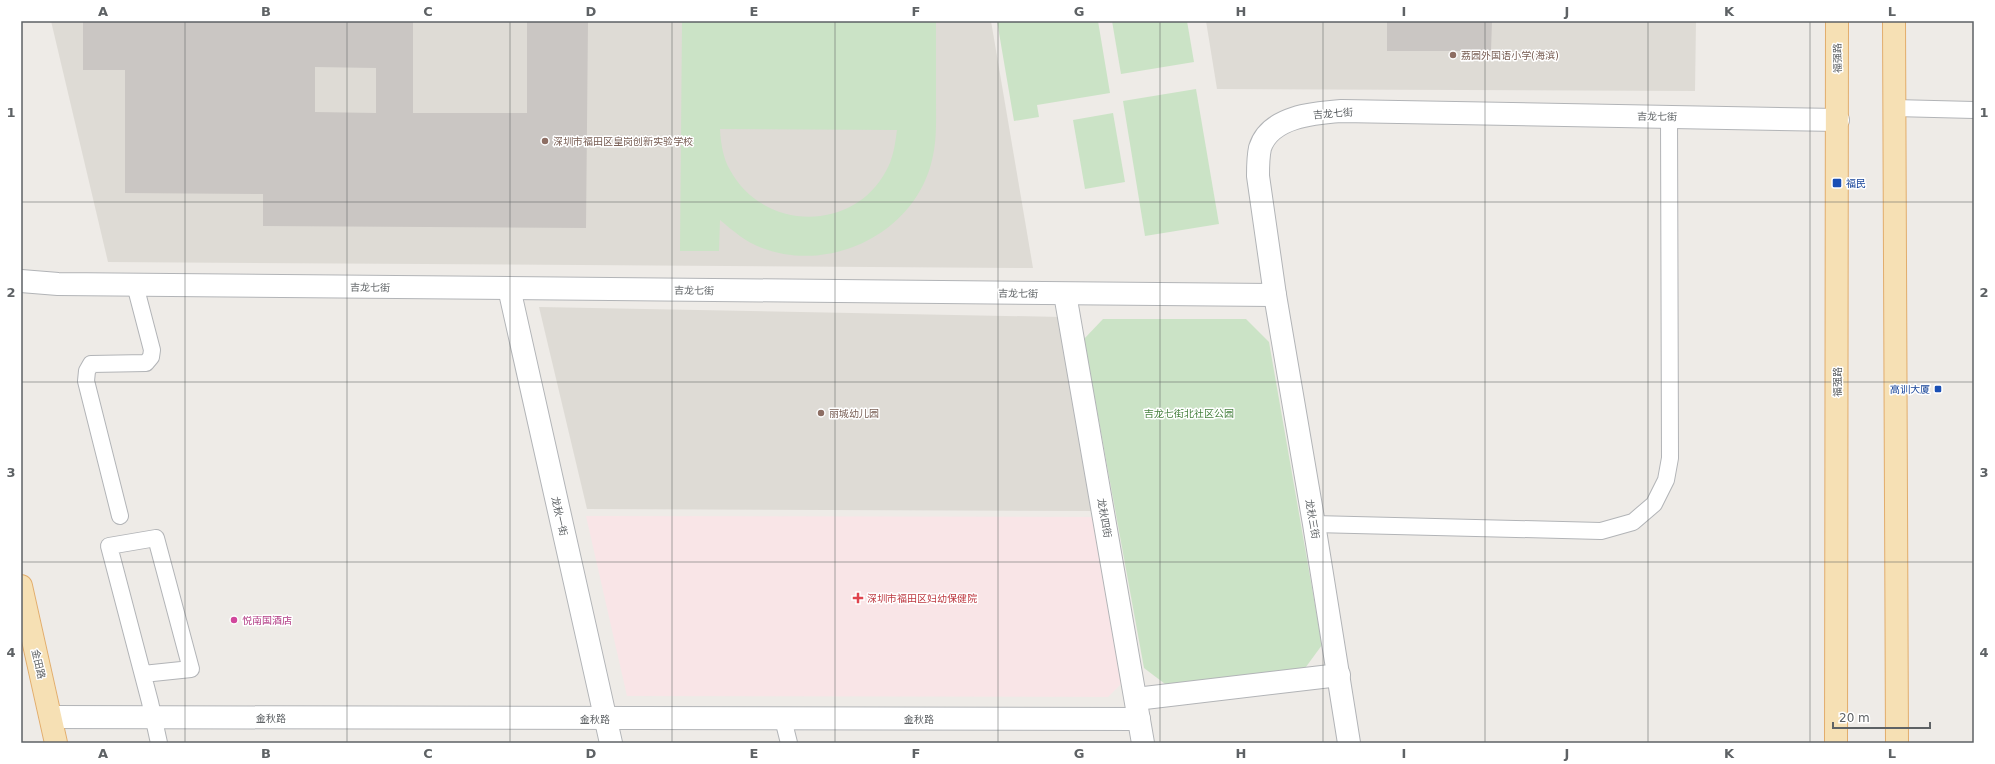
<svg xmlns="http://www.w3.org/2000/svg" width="1995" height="764" font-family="'DejaVu Sans','Noto Sans SC',sans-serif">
<rect width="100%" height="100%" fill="#eeebe7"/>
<g fill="#dedbd5">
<polygon points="51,21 991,21 1033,268 108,262"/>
<polygon points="1206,21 1696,21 1695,91 1217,89"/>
<polygon points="539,307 1062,317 1096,511 587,509"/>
</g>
<polygon fill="#f9e5e7" points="586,516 1099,517 1126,679 1108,697 627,696"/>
<g fill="#cbe3c6" fill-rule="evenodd">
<path d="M 682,21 L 936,21 C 936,47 936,74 936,100 C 936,120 937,141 932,160 C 915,233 831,274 762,248 C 746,242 733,231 720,220 L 719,251 L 680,251 ZM 720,130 L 720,129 L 897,130 C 895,145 893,159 886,171 C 853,233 763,231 730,170 C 723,158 721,144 720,130 Z"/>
<polygon points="997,21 1098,21 1110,93 1037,105 1039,117 1014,121"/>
<polygon points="1112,21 1187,21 1194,62 1121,74"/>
<polygon points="1196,89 1219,224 1145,236 1123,101"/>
<polygon points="1113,113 1125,182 1085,189 1073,120"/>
<polygon points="1103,319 1246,319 1269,342 1322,645 1303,671 1169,687 1144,668 1084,339"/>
</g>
<g fill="#cac6c3" fill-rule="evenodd">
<path d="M 83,21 L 413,21 L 413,113 L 527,113 L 527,21 L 588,21 L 586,228 L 263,226 L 263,194 L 125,193 L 125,70 L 83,70 ZM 315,67 L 376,68 L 376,113 L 315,112 Z"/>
<polygon points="1387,21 1492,21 1491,51 1387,51"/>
</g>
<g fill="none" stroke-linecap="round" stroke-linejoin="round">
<defs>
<g id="lane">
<polyline points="1894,108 1974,110"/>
<polyline points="120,516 86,381 87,371 91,364 146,363 151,357 152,350 135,285"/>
<polyline points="1314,524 1601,531 1633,522 1654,504 1666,480 1670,458 1669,116"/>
<polyline points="143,674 191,669 156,538 109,546 150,702 159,743"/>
<polyline points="783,719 789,743"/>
</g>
<g id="street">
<path d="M 21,281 L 58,284 L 1275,295 L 1258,176 C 1258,166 1258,157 1260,148 C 1270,116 1315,113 1342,111 L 1838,120"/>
<polyline points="509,288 611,743"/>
<polyline points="1065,294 1143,743"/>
<polyline points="1275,295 1314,524 1349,743"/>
<polyline points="1136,699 1339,675"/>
<polyline points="51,717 1139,719"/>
</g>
<g id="primary">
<polyline points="1894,21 1897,743"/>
<polyline points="21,586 56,743"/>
<polyline points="1836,743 1837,21"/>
</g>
</defs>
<use href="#lane" stroke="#b2b4b7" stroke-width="18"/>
<use href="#street" stroke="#b2b4b7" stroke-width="24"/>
<use href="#primary" stroke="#e2ad6c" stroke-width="24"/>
<use href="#lane" stroke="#fff" stroke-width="16"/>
<use href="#street" stroke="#fff" stroke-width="22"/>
<use href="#primary" stroke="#f6e0b4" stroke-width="22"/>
</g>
<path fill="none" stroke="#5e6265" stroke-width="1" stroke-opacity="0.55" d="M 185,21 L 185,743M 347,21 L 347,743M 510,21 L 510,743M 672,21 L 672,743M 835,21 L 835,743M 998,21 L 998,743M 1160,21 L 1160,743M 1323,21 L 1323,743M 1485,21 L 1485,743M 1648,21 L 1648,743M 1810,21 L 1810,743M 21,202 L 1974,202M 21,382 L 1974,382M 21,562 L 1974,562"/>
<g fill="#8d6e63" stroke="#fff" stroke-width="1.5">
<circle cx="1453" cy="55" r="4"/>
<circle cx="545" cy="141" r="4"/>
<circle cx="821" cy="413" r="4"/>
</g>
<g fill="#1a4fb4" stroke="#fff" stroke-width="1.5">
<rect x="1832" y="178" width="10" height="10" rx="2"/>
<rect x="1934" y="385" width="8" height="8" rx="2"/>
</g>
<path fill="#e0444e" stroke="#fff" stroke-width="1.5" d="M856 592h4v4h4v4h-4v4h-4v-4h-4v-4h4z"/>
<circle fill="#d1479c" stroke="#fff" stroke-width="1.5" cx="234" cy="620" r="4"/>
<g text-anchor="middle" stroke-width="3" stroke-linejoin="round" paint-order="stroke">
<g font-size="10" fill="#785e54" stroke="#fff" text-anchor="start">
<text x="1461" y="59">荔园外国语小学(海滨)</text>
<text x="553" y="145">深圳市福田区皇岗创新实验学校</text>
<text x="829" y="417">丽城幼儿园</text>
</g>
<g font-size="10" fill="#5e6265" stroke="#fff">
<text transform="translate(1837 58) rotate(-91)" y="4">福强路</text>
<text transform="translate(1333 113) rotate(-4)" y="4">吉龙七街</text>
<text transform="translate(1657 116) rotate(1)" y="4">吉龙七街</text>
<text transform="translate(370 287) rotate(1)" y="4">吉龙七街</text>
<text transform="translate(694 290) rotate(1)" y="4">吉龙七街</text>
<text transform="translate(1018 293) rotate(1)" y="4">吉龙七街</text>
<text transform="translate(1837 382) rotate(-90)" y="4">福强路</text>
<text transform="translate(560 516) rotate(77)" y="4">龙秋一街</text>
<text transform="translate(1105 518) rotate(80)" y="4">龙秋四街</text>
<text transform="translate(1313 519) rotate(80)" y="4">龙秋三街</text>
<text transform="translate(39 664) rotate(77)" y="4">金田路</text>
<text x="271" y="722">金秋路</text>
<text x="595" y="723">金秋路</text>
<text x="919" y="723">金秋路</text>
</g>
<g font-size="10" fill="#164399" stroke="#fff" text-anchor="start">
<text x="1846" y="187">福民</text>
<text x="1930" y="393" text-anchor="end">高训大厦</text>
</g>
<g font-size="10" fill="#488240" stroke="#fff">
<text x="1189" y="417">吉龙七街北社区公园</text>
</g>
<g font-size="10" fill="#be3a42" stroke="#fff" text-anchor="start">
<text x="867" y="602">深圳市福田区妇幼保健院</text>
</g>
<g font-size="10" fill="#b23c85" stroke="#fff" text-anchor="start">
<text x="242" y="624">悦南国酒店</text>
</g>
</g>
<rect width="1995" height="764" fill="none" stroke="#ffffff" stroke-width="44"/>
<path d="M1833 722v6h97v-6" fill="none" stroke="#5e6265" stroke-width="2"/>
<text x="1839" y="722" font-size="12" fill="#5e6265" stroke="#ffffff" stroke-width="3" paint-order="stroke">20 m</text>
<rect x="22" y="22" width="1951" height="720" fill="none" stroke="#5e6265" stroke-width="1.5"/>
<g font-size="13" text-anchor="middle" font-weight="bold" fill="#5e6265">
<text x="103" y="16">A</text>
<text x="266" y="16">B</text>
<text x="428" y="16">C</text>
<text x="591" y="16">D</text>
<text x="754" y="16">E</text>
<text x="916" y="16">F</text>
<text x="1079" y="16">G</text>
<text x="1241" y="16">H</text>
<text x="1404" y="16">I</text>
<text x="1567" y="16">J</text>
<text x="1729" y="16">K</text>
<text x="1892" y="16">L</text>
<text x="11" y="117">1</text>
<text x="1984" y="117">1</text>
<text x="11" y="297">2</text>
<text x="1984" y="297">2</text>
<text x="11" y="477">3</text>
<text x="1984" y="477">3</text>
<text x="11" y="657">4</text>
<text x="1984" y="657">4</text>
<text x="103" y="758">A</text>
<text x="266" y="758">B</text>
<text x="428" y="758">C</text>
<text x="591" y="758">D</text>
<text x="754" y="758">E</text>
<text x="916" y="758">F</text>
<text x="1079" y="758">G</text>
<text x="1241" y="758">H</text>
<text x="1404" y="758">I</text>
<text x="1567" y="758">J</text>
<text x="1729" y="758">K</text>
<text x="1892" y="758">L</text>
</g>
</svg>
